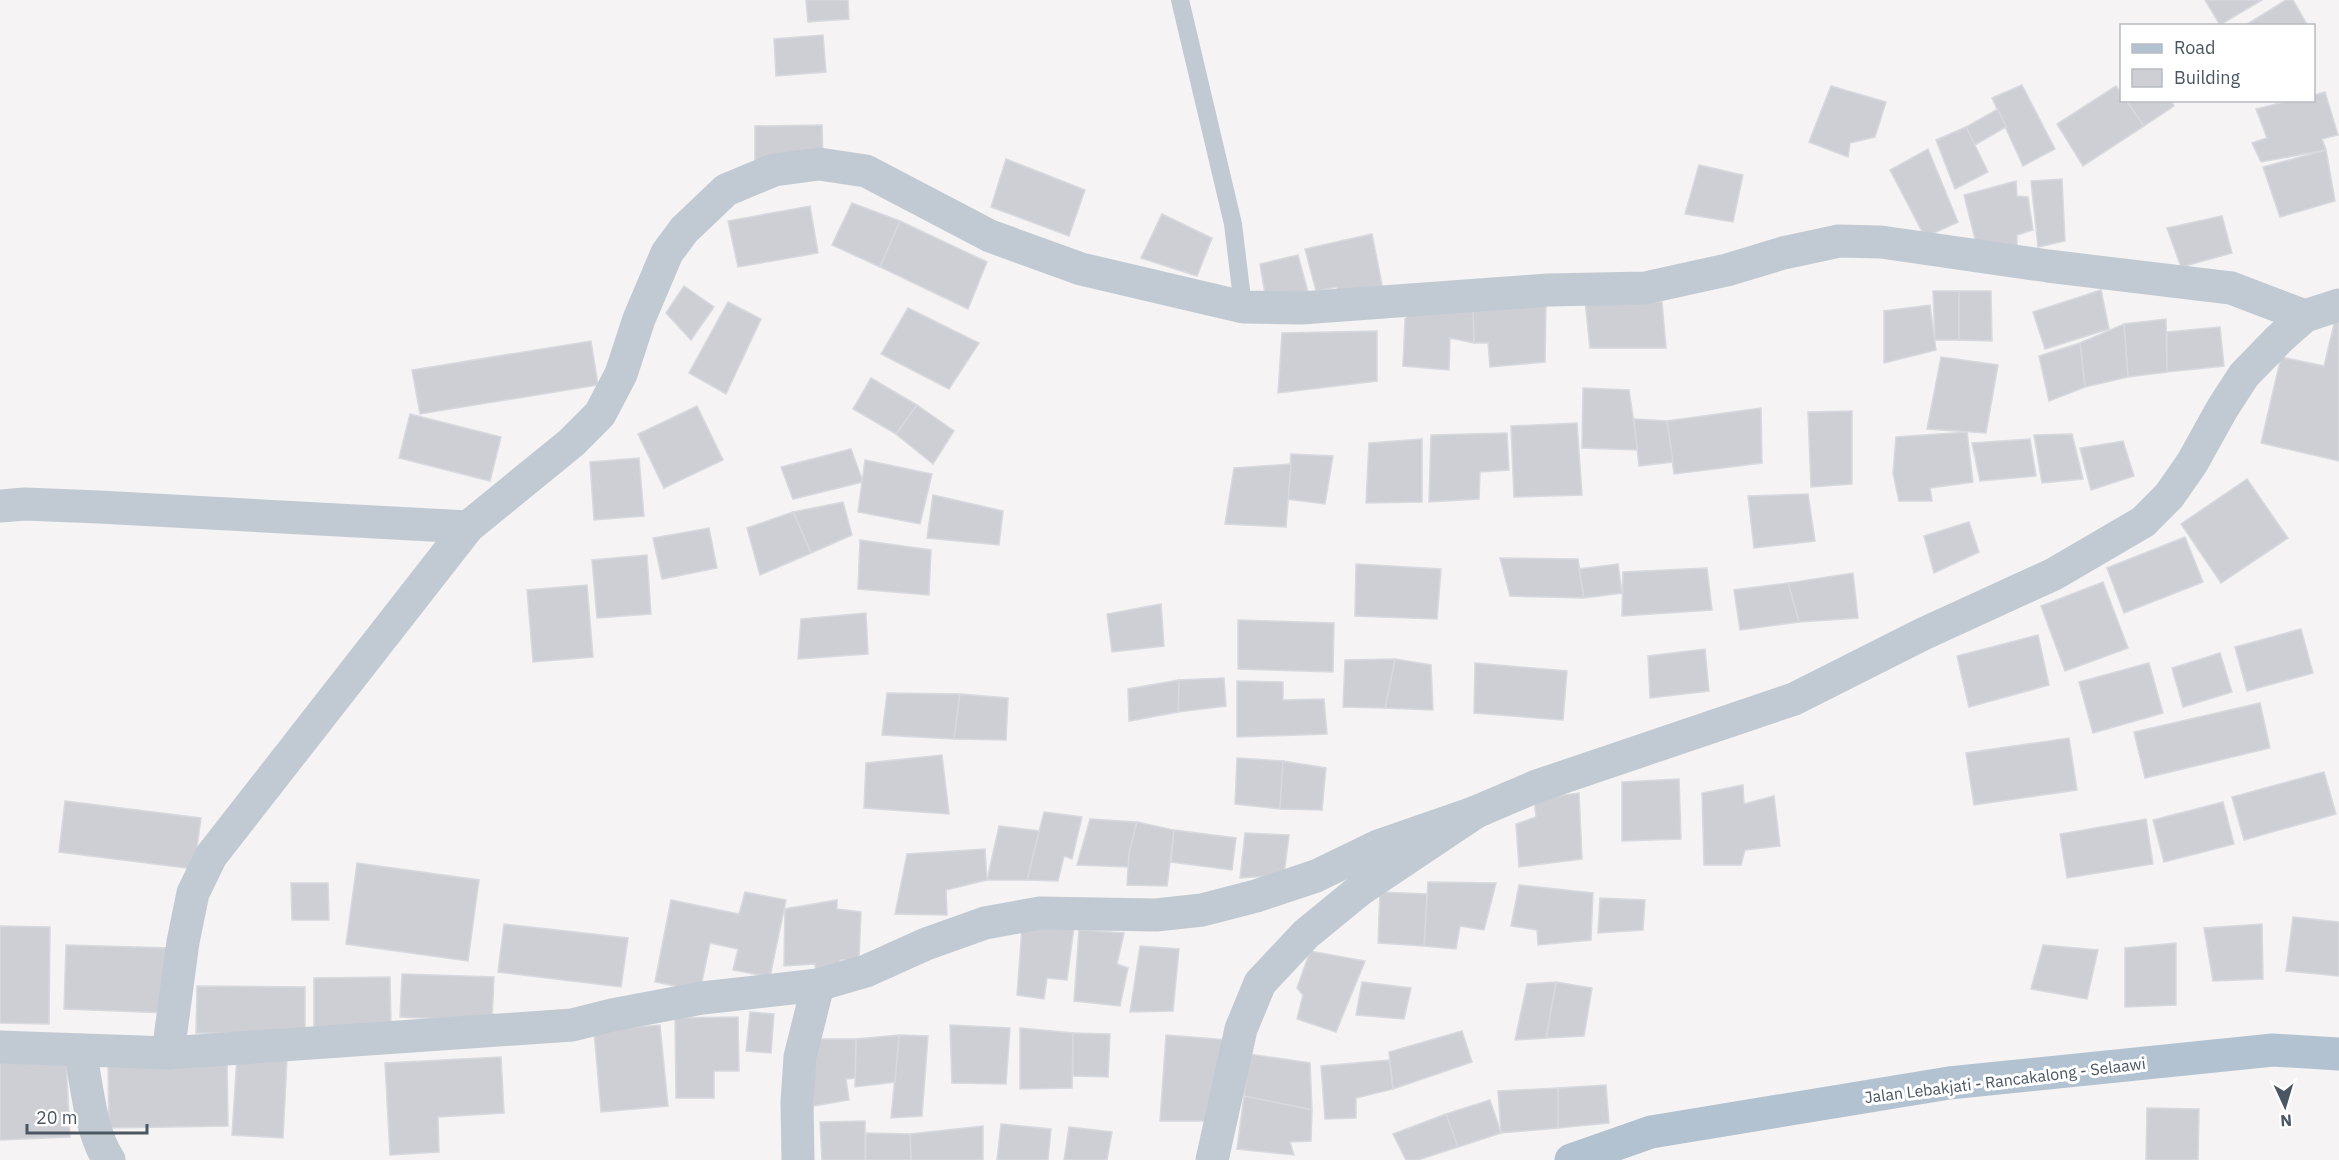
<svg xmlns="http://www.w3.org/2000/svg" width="2339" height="1160" font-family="'IBM Plex Sans',sans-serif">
<rect width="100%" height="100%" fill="#f5f3f3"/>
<g fill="#cdcfd5" stroke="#d7d9de" stroke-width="1.5">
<polygon points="806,0 848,0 849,19 808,22"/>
<polygon points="2205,0 2262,0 2220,25"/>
<polygon points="2286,0 2293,0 2308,26 2244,26"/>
<polygon points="823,35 826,72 776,76 774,39"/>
<polygon points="2022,85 2055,149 2023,166 1992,98"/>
<polygon points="1831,86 1886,102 1875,137 1850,143 1848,157 1809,142"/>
<polygon points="2116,86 2122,94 2122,100 2126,100 2144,126 2083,166 2057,124"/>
<polygon points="2325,92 2338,135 2322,139 2326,150 2261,162 2252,143 2267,138 2256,109 2292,100 2314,100 2314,95"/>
<polygon points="2126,100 2171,100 2174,106 2144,126"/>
<polygon points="1998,109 2006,127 1975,145 1966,127"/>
<polygon points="822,125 823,159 755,160 755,126"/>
<polygon points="1966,127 1988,172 1955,189 1936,140"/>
<polygon points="1928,149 1958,222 1925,237 1890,170"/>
<polygon points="2326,150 2335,201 2280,217 2263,167"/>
<polygon points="1006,159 1085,190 1069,236 991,207"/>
<polygon points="1699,165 1743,175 1733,222 1685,214"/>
<polygon points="2062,179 2065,241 2038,247 2031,181"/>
<polygon points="2016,181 2017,196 2028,197 2033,230 2017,235 2017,248 1978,251 1964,195"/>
<polygon points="852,203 900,221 880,267 832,245"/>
<polygon points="810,206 818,253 738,267 728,221"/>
<polygon points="1162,214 1212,238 1197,276 1141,258"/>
<polygon points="2222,216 2232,253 2181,267 2167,228"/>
<polygon points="900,221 987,262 968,309 880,267"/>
<polygon points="1372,234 1383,290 1338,298 1337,287 1316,291 1305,249"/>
<polygon points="1298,255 1308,292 1266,300 1260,264"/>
<polygon points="684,286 714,307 691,340 666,313"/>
<polygon points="2101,290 2109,329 2045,349 2033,312"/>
<polygon points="1933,291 1959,291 1959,340 1935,340"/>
<polygon points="1959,291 1991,291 1992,341 1959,340"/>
<polygon points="1546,300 1545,362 1490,367 1488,343 1474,343 1473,307"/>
<polygon points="1585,301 1662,302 1666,348 1590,348"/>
<polygon points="728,302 761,319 726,394 689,373"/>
<polygon points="1930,305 1936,350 1884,363 1884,311"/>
<polygon points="1473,307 1474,343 1450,338 1449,370 1403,366 1405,319 1414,311"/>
<polygon points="908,308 979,343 949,389 881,354"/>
<polygon points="2166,319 2167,372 2128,377 2124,324"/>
<polygon points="2335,320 2339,321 2339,461 2261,443 2281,357 2324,366"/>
<polygon points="2124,324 2128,377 2085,387 2080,343"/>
<polygon points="2220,327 2224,366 2167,372 2167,332"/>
<polygon points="1377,331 1377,381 1278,393 1282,333"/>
<polygon points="591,341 598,385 420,414 412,370"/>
<polygon points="2080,343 2085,387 2049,401 2039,356"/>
<polygon points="1941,357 1998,365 1986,433 1927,429"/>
<polygon points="871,378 917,405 896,434 853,409"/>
<polygon points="1583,388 1629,390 1638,450 1582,448"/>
<polygon points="917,405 954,431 933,464 896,434"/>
<polygon points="697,406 723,460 664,488 638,434"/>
<polygon points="1761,408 1762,463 1674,474 1667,421"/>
<polygon points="1852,411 1852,484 1811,487 1808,412"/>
<polygon points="410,414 501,437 490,481 399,458"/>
<polygon points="1634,419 1667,421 1673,462 1639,466"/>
<polygon points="1577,423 1582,495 1514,497 1511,426"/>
<polygon points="1967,432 1973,482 1930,488 1932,501 1899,501 1893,473 1896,437"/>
<polygon points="1507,433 1509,470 1480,472 1479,499 1429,502 1431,435"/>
<polygon points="2072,434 2083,479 2042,483 2034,435"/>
<polygon points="1422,439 1422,502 1366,503 1369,443"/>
<polygon points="2030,439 2036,476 1980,481 1972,443"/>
<polygon points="2123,441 2134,476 2091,490 2080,448"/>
<polygon points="851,449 863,482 793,499 781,467"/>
<polygon points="1291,454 1333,456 1325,504 1287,499"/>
<polygon points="639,458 644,516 594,520 590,462"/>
<polygon points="865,460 932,474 920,524 858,512"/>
<polygon points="1291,464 1286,527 1225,524 1234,468"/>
<polygon points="2247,479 2288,538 2221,583 2181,524"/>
<polygon points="1808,494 1815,541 1754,548 1748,496"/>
<polygon points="933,495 1003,511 999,545 927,538"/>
<polygon points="843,502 852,535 811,553 793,512"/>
<polygon points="793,512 811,553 760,575 747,528"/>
<polygon points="1969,522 1979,552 1934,573 1924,536"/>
<polygon points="709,528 717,568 662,579 653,538"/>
<polygon points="2185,537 2203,582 2124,613 2107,568"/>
<polygon points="860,540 931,550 929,595 858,589"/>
<polygon points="647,555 651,614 597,618 592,560"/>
<polygon points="1500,558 1578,559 1584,598 1510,596"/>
<polygon points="1356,564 1441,569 1437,619 1355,616"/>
<polygon points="1618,564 1622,593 1584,598 1579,569"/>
<polygon points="1707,568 1712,610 1622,616 1623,572"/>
<polygon points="1853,573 1858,618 1799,622 1788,583"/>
<polygon points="2103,582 2128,648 2065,671 2041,606"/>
<polygon points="1788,583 1799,622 1740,630 1734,590"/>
<polygon points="587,585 593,657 533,662 527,590"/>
<polygon points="1161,604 1164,646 1112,652 1107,614"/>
<polygon points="866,613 868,654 798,659 801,619"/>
<polygon points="1238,620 1334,623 1333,672 1238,669"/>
<polygon points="2301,629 2313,673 2247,691 2235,647"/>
<polygon points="2038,635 2049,685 1969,707 1957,656"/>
<polygon points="1705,649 1709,691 1650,698 1648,656"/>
<polygon points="2220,653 2232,692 2183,707 2172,668"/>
<polygon points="1395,659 1431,665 1433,710 1385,708"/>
<polygon points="1395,659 1385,708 1343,707 1345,660"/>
<polygon points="1475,663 1567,671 1563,720 1474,713"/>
<polygon points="2149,663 2163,713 2093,733 2079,682"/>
<polygon points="1224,678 1226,706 1178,712 1179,680"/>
<polygon points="1179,680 1178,712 1129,721 1128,689"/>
<polygon points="1237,681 1283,682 1283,700 1324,699 1327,734 1237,737"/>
<polygon points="887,693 960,694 954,739 882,735"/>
<polygon points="960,694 1008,698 1006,740 954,739"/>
<polygon points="2260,703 2270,748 2145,778 2134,732"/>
<polygon points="2069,738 2077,790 1974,805 1966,753"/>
<polygon points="942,755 949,814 864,808 866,763"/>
<polygon points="1237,758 1283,761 1280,809 1235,804"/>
<polygon points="1283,761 1326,768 1322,810 1280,809"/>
<polygon points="2324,772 2336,814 2244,840 2232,797"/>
<polygon points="1679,779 1681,839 1622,841 1622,782"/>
<polygon points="1743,785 1744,804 1774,796 1780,846 1745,850 1741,865 1704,865 1702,793"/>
<polygon points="1579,793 1582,859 1519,867 1516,824 1536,817 1534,799"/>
<polygon points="65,801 201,818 194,869 59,852"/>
<polygon points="2223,802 2234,844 2164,862 2153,820"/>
<polygon points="1044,812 1082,817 1072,859 1064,856 1058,881 1027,880"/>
<polygon points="1090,819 1137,822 1129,853 1129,867 1077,865"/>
<polygon points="2146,819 2153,864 2067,878 2060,834"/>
<polygon points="1137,822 1174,830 1167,886 1127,885 1129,853"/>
<polygon points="999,826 1039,831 1027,880 987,880"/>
<polygon points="1174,830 1236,838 1232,870 1171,862"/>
<polygon points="1245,833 1289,835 1284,875 1240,878"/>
<polygon points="985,849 987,880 946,890 947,915 895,914 907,854"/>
<polygon points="357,863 479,880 468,961 346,944"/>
<polygon points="1428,882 1496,883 1484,930 1460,926 1456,949 1424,946"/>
<polygon points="291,883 328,883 329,920 292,920"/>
<polygon points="1519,885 1593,893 1591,940 1538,945 1537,930 1511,926"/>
<polygon points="745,892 786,900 770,977 733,970 738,949 710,943 700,991 655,982 671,900 739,914"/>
<polygon points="1380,892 1427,894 1424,946 1378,943"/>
<polygon points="1600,898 1645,900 1643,930 1598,933"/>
<polygon points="837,900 837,909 861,912 859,959 840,960 837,969 816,974 815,964 784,966 785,909"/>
<polygon points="2293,917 2339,922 2339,976 2286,971"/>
<polygon points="504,924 628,938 621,987 498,972"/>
<polygon points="2262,924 2263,979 2213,981 2204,928"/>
<polygon points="0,926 50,927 49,1024 0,1023"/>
<polygon points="1074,927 1067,980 1047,978 1044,999 1017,995 1022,928"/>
<polygon points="1079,930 1124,933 1117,964 1128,968 1120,1006 1074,1001"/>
<polygon points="2176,943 2176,1005 2125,1007 2125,948"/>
<polygon points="66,945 171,948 169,1013 64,1009"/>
<polygon points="2043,945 2098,950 2087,999 2031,989"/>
<polygon points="1140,946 1179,949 1173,1011 1130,1012"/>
<polygon points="1310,951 1365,961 1336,1032 1297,1019 1303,995 1297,988"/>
<polygon points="402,974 494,977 492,1021 400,1017"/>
<polygon points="390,977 391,1026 314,1028 314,978"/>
<polygon points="1362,982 1411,988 1404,1019 1356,1015"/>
<polygon points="1556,982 1592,988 1584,1036 1546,1038"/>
<polygon points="1556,982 1546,1038 1515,1040 1527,984"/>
<polygon points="197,986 305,987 305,1034 196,1033"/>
<polygon points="750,1012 774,1014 771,1053 746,1051"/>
<polygon points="738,1017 739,1071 714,1071 714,1098 676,1098 675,1018"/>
<polygon points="660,1025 668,1106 601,1112 594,1031"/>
<polygon points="950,1025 1010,1028 1006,1084 952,1083"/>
<polygon points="1020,1028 1073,1033 1072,1088 1020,1089"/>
<polygon points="1462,1031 1472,1062 1393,1089 1389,1052"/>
<polygon points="1073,1033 1110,1034 1108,1077 1073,1076"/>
<polygon points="899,1035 928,1036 922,1116 891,1118"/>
<polygon points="899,1035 895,1082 855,1087 856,1039"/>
<polygon points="1166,1035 1228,1040 1220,1121 1160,1121"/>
<polygon points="814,1039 856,1039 855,1078 846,1079 849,1100 813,1106"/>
<polygon points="1249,1054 1310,1063 1312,1110 1244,1096"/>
<polygon points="237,1055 287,1058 283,1138 232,1135"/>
<polygon points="501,1057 504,1113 438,1117 439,1152 390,1155 385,1063"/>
<polygon points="227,1058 228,1126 109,1128 108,1060"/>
<polygon points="66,1059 70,1137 0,1140 0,1062"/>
<polygon points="1389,1060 1393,1089 1356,1098 1356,1118 1325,1119 1321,1066"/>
<polygon points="1606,1085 1609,1123 1558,1128 1558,1088"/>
<polygon points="1558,1088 1558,1128 1501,1133 1498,1091"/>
<polygon points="1244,1096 1312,1110 1311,1141 1290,1142 1294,1155 1237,1149"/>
<polygon points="1490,1100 1501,1133 1458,1147 1446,1114"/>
<polygon points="2147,1108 2199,1109 2198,1160 2146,1160"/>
<polygon points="1446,1114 1458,1147 1418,1160 1406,1160 1393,1134"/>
<polygon points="865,1121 865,1160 822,1160 820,1122"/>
<polygon points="1001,1124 1051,1129 1048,1160 997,1160"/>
<polygon points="983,1126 983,1160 911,1160 910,1134"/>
<polygon points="1069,1127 1112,1132 1107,1160 1064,1160"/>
<polygon points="866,1133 910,1134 911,1160 866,1160"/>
</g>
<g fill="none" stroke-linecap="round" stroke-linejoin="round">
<polyline stroke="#c1cad2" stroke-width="18" points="1180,0 1233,224 1243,307"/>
<g stroke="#c1cad2" stroke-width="33">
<polyline points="0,506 25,504 99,507 468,527"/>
<polyline points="0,1047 168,1053 572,1025 612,1015 702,998 818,985 866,971 926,944 985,923 1040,913 1156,915 1202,910 1256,896 1316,876 1378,846 1476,812"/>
<path d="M 80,1051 C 87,1084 90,1132 109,1160"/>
<polyline points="168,1053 183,942 193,893 211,856 468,527 571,443 600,414 621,374 639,319 667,253 684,230 726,190 774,170 819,164 866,171 990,236 1081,269 1243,307 1301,308 1548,290 1645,288 1727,270 1783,253 1839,241 1881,242 2048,266 2231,288 2305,316"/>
<polyline points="798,1160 797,1102 800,1057 818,985"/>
<polyline points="1212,1160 1241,1029 1260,983 1306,934 1361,889 1476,812 1537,786 1794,699 1923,634 2054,574 2143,522 2169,496 2192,463 2222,409 2244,375 2279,339 2305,316 2339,305"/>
</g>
<polyline stroke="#b3c2d1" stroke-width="33" points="1571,1160 1651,1132 1949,1083 2273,1050 2339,1054"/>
</g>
<g text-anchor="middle" stroke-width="6" stroke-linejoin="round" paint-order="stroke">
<g font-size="16" fill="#4a5661" stroke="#fff">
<text transform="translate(2005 1080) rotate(-7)" y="6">Jalan Lebakjati - Rancakalong - Selaawi</text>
</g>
</g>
<rect x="2120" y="24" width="195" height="78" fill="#ffffff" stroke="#b7bbc0" stroke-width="1.5"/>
<rect x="2132" y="44" width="30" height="9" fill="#b3c2d1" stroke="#b7bbc0" stroke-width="1.5"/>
<text x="2174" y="54" font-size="18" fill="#4a5661">Road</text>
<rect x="2132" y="69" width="30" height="18" fill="#cdcfd5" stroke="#b7bbc0" stroke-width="1.5"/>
<text x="2174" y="84" font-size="18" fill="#4a5661">Building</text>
<g transform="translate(2285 1106) rotate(176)" stroke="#ffffff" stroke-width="4.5" paint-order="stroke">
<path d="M0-4.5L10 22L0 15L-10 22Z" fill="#4a5661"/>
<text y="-9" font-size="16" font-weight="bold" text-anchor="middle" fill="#4a5661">N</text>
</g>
<path d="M27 1124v9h120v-9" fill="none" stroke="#4a5661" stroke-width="3"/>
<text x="36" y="1124" font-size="18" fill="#4a5661" stroke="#ffffff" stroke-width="4.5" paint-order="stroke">20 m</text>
</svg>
